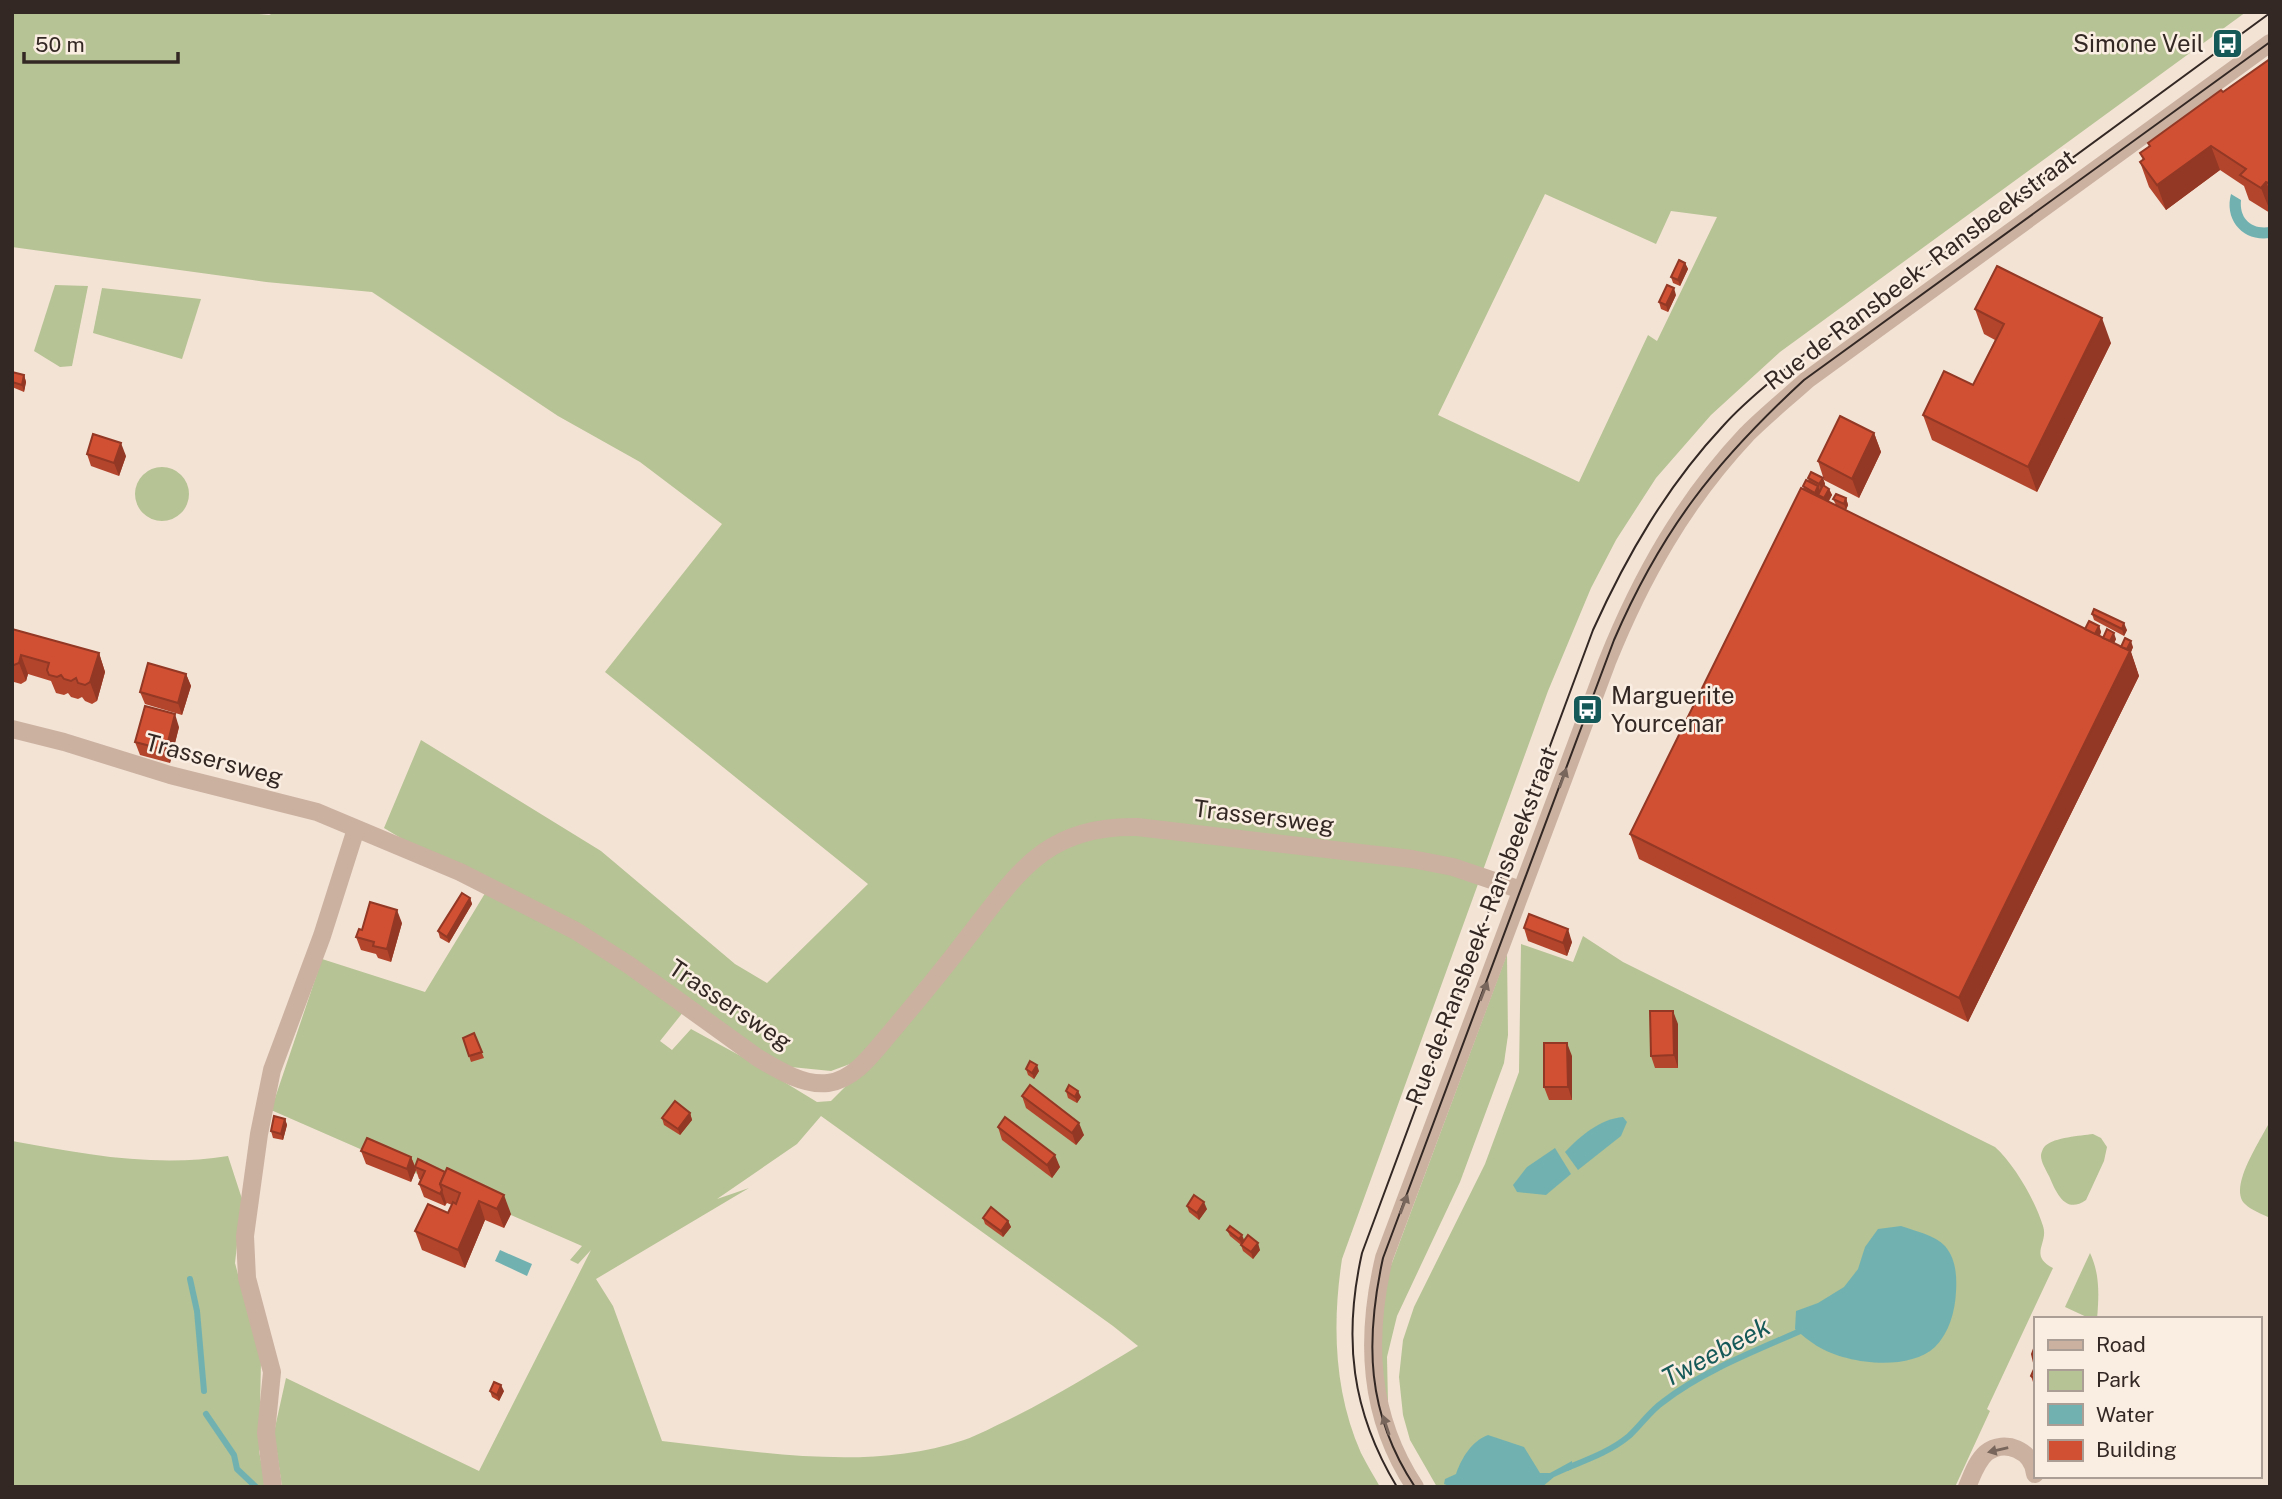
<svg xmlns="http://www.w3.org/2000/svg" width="2282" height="1499" font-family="'Public Sans',sans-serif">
<rect width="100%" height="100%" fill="#f3e3d5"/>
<g fill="#b6c394" fill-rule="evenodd">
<path d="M 12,12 L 237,12 L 269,15 L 276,12 L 2246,12 L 1780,352 L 1711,415 L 1656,478 L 1616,540 L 1591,588 L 1548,691 L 1342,1259 C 1332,1324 1334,1392 1361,1453 C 1367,1465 1374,1476 1380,1487 L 282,1487 L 274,1432 L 286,1378 L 479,1471 L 591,1250 L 578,1264 L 570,1260 L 582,1246 L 271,1110 L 322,959 L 425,992 L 487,890 L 384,828 L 421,740 L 601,851 L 735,964 L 767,983 L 868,884 L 605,672 L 722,524 L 640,462 L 558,416 L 372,292 L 266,282 L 12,247 ZM 1545,194 L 1656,244 L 1671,211 L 1717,217 L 1657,341 L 1648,335 L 1579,482 L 1438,415 ZM 684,1011 L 791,1067 L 831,1071 L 850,1064 L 852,1080 L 831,1101 L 817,1102 L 748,1060 L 691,1029 L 672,1050 L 660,1041 ZM 821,1116 L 1113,1326 L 1138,1346 C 1095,1372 1053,1398 1008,1420 C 994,1426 979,1435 964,1440 C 867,1472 762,1452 662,1441 L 613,1306 L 596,1279 L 749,1188 L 717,1199 L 797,1144 Z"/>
<polygon points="55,285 88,286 72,366 60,367 34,351"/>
<polygon points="102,288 201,299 182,359 93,333"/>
<circle cx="162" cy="494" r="27"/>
<path d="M 1583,936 L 1623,962 L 1995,1147 C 2014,1164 2035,1200 2043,1226 C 2049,1243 2028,1255 2053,1268 L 1987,1409 L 1990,1411 L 1955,1487 L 1437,1487 L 1410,1440 L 1403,1415 L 1399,1377 L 1403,1340 L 1414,1307 L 1485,1164 L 1519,1072 L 1521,944 L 1573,962 Z"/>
<polygon points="1507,954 1508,1035 1504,1063 1460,1182 1397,1316 1387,1357 1388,1403 1380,1380 1383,1287"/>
<path d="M 2270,1121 L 2270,1218 C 2262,1214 2251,1210 2245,1204 C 2228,1187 2261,1140 2270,1121 Z"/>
<path d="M 2093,1134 L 2101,1138 L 2107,1147 L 2104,1161 L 2086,1200 C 2065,1215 2056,1192 2049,1176 C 2046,1170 2041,1162 2041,1156 C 2041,1153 2043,1148 2045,1146 C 2055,1137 2080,1136 2093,1134 Z"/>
<path d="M 12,1141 C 83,1154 156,1168 228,1156 L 242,1199 L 235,1263 L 261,1362 L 259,1451 L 266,1487 L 12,1487 Z"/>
<path d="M 2090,1253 C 2100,1274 2099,1296 2097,1319 L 2091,1319 L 2065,1307 Z"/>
</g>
<g fill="#71b2b1">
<path d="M 2231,194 L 2241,200 C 2239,219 2252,230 2270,227 L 2270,238 C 2243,242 2224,220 2231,194 Z"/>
<path d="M 1623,1117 L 1627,1122 L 1621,1136 L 1578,1170 L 1565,1152 C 1580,1136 1600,1119 1623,1117 Z"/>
<polygon points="1555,1148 1571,1174 1546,1195 1517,1192 1513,1185 1527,1167"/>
<path d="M 1901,1226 C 1915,1231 1935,1235 1945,1246 C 1956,1259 1957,1276 1956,1292 C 1955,1312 1949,1333 1935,1347 C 1908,1372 1846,1364 1817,1346 C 1809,1341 1802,1335 1795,1329 L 1796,1311 L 1818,1303 L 1844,1287 L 1858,1269 L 1865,1247 L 1878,1229 Z"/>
<polygon points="500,1250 532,1264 527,1276 495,1261"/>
<path d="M 1488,1435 L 1524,1447 L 1540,1473 L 1550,1473 L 1572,1461 L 1572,1469 L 1554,1477 L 1542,1487 L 1452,1487 L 1444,1484 L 1445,1479 L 1456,1474 C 1462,1457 1472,1441 1488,1435 Z"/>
</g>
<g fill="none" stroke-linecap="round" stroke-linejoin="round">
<g stroke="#71b2b1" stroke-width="6">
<polyline points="190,1279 197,1311 204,1391"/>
<polyline points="206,1414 234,1455 237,1469 256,1487"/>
<path d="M 1567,1468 C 1589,1459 1611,1451 1629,1436 C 1641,1425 1650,1411 1663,1402 C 1706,1369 1758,1350 1807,1328"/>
</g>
<g stroke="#cbb1a0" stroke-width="18">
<path d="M 12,729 L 64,742 L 170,775 L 317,812 L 460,872 L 576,931 L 629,965 L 758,1058 C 778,1070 804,1086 828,1083 C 853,1080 871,1056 886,1038 C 913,1006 939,975 964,942 C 1016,876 1043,825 1137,827 L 1412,859 L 1453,867 L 1521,890"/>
<polyline points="273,1487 266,1433 272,1372 247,1278 245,1236 259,1134 272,1070 322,936 356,829"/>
<path d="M 1415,1487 C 1368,1416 1365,1339 1384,1258 L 1607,662 C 1641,577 1684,501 1747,434 C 1766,415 1787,398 1807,380 L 2270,43"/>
<path d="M 1967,1487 C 1972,1476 1976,1462 1986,1453 C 2005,1438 2033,1451 2035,1474"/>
</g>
<g stroke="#342824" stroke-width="2">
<path d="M 1397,1487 C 1351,1411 1343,1338 1362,1253 L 1593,630 C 1627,555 1667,486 1723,426 C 1743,403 1768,384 1791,364 L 2270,13"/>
<path d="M 1415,1487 C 1366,1413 1365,1341 1383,1258 L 1614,640 C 1662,529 1716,461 1804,380 L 2270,42"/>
</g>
</g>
<g fill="#b4452d">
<polygon points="2270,59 2270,213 2249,200 2244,186 2220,170 2166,210 2149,187 2140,162 2143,160 2140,153 2149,146 2148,143 2223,92"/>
<polygon points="1685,263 1688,269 1680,286 1673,283 1671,277"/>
<polygon points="1676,295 1668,312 1661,309 1659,302"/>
<polygon points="1975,309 2111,343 2037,492 1932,440 1923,415 1973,385 1995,340 1984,334"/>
<polygon points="12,372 24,375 26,382 24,392 12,387"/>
<polygon points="1874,433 1881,452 1859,498 1824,480 1818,461"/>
<polygon points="87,454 126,456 119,476 91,466"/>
<polygon points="1808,478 1823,478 1825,484 1824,486 1829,489 1832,495 1828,501 2085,629 2099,626 2101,632 2100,636 2103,638 2116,639 2114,643 2121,647 2133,647 2131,652 2139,676 1968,1022 1639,859 1630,834 1804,489 1803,486 1809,482"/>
<polygon points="1846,498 1848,505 1846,510 1836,505 1833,499"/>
<polygon points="2092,614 2127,630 2124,636 2094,620"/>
<polygon points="12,629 99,653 105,672 97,701 92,704 85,701 82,697 78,699 71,697 68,693 64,695 56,693 51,681 28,674 26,681 21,684 14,682 12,679"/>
<polygon points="186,674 191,686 182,715 145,704 140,692"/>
<polygon points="179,727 170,763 140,755 135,742"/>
<polygon points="470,898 472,904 449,943 440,938 438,931"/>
<polygon points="402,923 391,962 378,958 376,954 361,950 356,937 362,930"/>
<polygon points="1524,928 1572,942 1567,956 1528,941"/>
<polygon points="1678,1024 1678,1068 1655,1068 1651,1056"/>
<polygon points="474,1033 484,1058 471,1062 463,1038"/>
<polygon points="1572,1056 1572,1100 1549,1100 1544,1087"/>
<polygon points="1026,1069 1039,1071 1034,1079 1028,1075"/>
<polygon points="1066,1091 1081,1097 1077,1103 1068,1098"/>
<polygon points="1022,1096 1084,1135 1076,1145 1026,1108"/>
<polygon points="690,1113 692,1120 680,1135 664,1125 662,1118"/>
<polygon points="285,1119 287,1125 283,1140 273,1138 271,1131"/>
<polygon points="998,1127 1060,1167 1052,1178 1002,1140"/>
<polygon points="361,1151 411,1157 415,1166 511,1214 504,1228 485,1220 465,1268 422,1250 415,1231 448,1213 452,1205 447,1203 445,1206 424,1197 419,1184 421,1180 419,1179 416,1170 411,1182 366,1164"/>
<polygon points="1187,1206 1207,1209 1199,1220 1189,1212"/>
<polygon points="983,1218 1008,1221 1011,1227 1003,1237 985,1224"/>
<polygon points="1227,1230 1260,1250 1253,1259 1243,1251 1241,1245 1230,1236"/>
<polygon points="2035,1346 2035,1388 2031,1376 2035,1367"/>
<polygon points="490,1391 504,1391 499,1401 492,1397"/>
</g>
<g fill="#923824">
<polygon points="2211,146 2220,170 2166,210 2157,185"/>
<polygon points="2266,182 2270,191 2270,211 2261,188"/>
<polygon points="1685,263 1688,269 1680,286 1678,280"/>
<polygon points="1674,288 1676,295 1668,312 1666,305"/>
<polygon points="2102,318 2111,343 2037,492 2028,467"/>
<polygon points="24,375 26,382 24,392 22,385"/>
<polygon points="1874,433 1881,452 1859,498 1852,479"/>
<polygon points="121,443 126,456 119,476 114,463"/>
<polygon points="1823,478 1825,484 1822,490 1819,484"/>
<polygon points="1818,486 1821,493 1817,499 1815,493"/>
<polygon points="1829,489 1832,495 1827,505 1824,498"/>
<polygon points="1846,498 1848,505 1846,510 1844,504"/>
<polygon points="2124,623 2127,630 2124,636 2122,629"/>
<polygon points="2099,626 2101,632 2095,644 2093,638"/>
<polygon points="2114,633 2116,639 2110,652 2108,646"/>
<polygon points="2131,641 2133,647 2131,652 2139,676 1968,1022 1959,998"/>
<polygon points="99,653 105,672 97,701 90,682"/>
<polygon points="21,655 28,674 26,681 19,663"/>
<polygon points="186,674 191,686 182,715 178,703"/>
<polygon points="175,714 179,727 170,763 166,750"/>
<polygon points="470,898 472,904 449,943 447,937"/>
<polygon points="397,910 402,923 391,962 387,949"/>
<polygon points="1568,929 1572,942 1567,956 1563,943"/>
<polygon points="1673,1011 1678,1024 1678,1068 1674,1055"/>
<polygon points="1567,1043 1572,1056 1572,1100 1568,1087"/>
<polygon points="1037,1065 1039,1071 1034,1079 1032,1073"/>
<polygon points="1078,1091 1081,1097 1077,1103 1075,1097"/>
<polygon points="690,1113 692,1120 680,1135 678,1129"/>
<polygon points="285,1119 287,1125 283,1140 281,1134"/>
<polygon points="1079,1123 1084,1135 1076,1145 1072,1133"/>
<polygon points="1055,1155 1060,1167 1052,1178 1047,1165"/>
<polygon points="411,1157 416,1170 411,1182 407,1169"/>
<polygon points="442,1190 446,1202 445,1206 440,1194"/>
<polygon points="504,1195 511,1214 504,1228 497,1209"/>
<polygon points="479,1201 485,1220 465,1268 458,1250"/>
<polygon points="1204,1202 1207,1209 1199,1220 1197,1213"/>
<polygon points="1008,1221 1011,1227 1003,1237 1001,1231"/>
<polygon points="1242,1235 1245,1242 1242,1245 1239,1239"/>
<polygon points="1258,1243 1260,1250 1253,1259 1251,1252"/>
<polygon points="501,1385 504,1391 499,1401 497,1395"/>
</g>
<g fill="#d15034" stroke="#923824" stroke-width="2">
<polygon points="2270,59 2270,184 2266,182 2261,188 2240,175 2246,169 2211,146 2157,185 2140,162 2144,159 2140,153 2150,146 2148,143 2221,90 2223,92"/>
<polygon points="1679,260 1685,263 1678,280 1671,277"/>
<polygon points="1997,266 2102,318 2028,467 1923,415 1944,371 1973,385 2004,324 1975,309"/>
<polygon points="1667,285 1674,288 1666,305 1659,302"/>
<polygon points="12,372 24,375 22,385 12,382"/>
<polygon points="1840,416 1874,433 1852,479 1818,461"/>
<polygon points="93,434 121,443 114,463 87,454"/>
<polygon points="1811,472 1823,478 1819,484 1808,478"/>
<polygon points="1806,480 1818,486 1815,493 1803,486"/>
<polygon points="1823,485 1829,489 1824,498 1818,495"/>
<polygon points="1801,488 2130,651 1959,998 1630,834"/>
<polygon points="1836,494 1846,498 1844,504 1833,499"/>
<polygon points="2094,609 2124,623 2122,629 2092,614"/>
<polygon points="2089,621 2099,626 2095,634 2085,629"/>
<polygon points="12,629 99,653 90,682 85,685 78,683 76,678 71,681 64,679 61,675 57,677 49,675 47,670 49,663 21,655 19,663 14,665 12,665"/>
<polygon points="2107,629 2114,633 2110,641 2103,638"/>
<polygon points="2125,638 2131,641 2127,649 2121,647"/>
<polygon points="148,663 186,674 178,703 140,692"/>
<polygon points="145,706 175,714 166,750 135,742"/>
<polygon points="462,893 470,898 447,937 438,931"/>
<polygon points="370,902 397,910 387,949 373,946 374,942 356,937 359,929 362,930"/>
<polygon points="1529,914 1568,929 1563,943 1524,928"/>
<polygon points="1650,1011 1673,1011 1674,1055 1651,1056"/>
<polygon points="474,1033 482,1052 469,1056 463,1038"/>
<polygon points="1544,1043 1567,1043 1568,1087 1544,1087"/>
<polygon points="1030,1061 1037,1065 1032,1073 1026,1069"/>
<polygon points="1030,1085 1079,1123 1072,1133 1022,1096"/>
<polygon points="1069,1085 1078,1091 1075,1097 1066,1091"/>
<polygon points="675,1101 690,1113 678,1129 662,1118"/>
<polygon points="274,1116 285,1119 281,1134 271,1131"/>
<polygon points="1005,1117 1055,1155 1047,1165 998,1127"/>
<polygon points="367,1138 411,1157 407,1169 361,1151"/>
<polygon points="418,1159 445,1172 440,1184 442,1190 440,1194 419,1184 425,1171 415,1167"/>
<polygon points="447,1168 504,1195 497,1209 479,1201 458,1250 415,1231 428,1204 448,1213 453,1202 456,1204 460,1193 440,1184"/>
<polygon points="1194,1195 1204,1202 1197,1213 1187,1206"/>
<polygon points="991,1207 1008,1221 1001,1231 983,1218"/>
<polygon points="1230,1226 1242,1235 1239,1239 1227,1230"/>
<polygon points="1248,1235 1258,1243 1251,1252 1241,1245"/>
<polygon points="2035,1346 2035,1379 2031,1376 2035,1367 2032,1354"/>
<polygon points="494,1382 501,1385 497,1395 490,1391"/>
</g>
<defs><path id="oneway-solid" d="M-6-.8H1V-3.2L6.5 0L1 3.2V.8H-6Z" transform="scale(1.75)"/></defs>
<g fill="#78665c">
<use href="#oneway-solid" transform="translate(1563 778) rotate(-70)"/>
<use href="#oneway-solid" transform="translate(1484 991) rotate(-69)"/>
<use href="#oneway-solid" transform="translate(1404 1204) rotate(-69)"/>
<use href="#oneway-solid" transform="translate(1386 1425) rotate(-108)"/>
<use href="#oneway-solid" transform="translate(1998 1450) rotate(167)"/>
</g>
<defs>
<symbol id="bus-square" viewBox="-11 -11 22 22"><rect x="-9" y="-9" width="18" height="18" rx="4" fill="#165959" stroke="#faede1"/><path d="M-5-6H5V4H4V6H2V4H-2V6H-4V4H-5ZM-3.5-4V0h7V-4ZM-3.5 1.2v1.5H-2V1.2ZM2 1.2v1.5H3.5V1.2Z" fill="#fff"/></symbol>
</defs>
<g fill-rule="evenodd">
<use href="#bus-square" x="2210" y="26" width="35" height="35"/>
<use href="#bus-square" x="1570" y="692" width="35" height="35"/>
</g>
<g text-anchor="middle" stroke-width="5" stroke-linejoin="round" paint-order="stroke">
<g font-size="24" fill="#342824" stroke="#faede1" text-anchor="end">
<text x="2204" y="52">Simone Veil</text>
<text x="1611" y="704" text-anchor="start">Marguerite<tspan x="1611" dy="28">Yourcenar</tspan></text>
</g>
<g font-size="24" fill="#342824" stroke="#faede1">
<text transform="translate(1920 270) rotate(-37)" y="8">Rue de Ransbeek - Ransbeekstraat</text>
<text transform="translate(214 760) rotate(15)" y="8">Trassersweg</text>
<text transform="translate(1264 817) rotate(7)" y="8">Trassersweg</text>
<text transform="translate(1482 926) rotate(-69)" y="8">Rue de Ransbeek - Ransbeekstraat</text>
<text transform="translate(730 1005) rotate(34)" y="8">Trassersweg</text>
</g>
<g font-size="26" font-style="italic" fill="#165959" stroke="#faede1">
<text transform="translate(1716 1352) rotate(-28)" y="9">Tweebeek</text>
</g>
</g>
<rect width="2282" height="1499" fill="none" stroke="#342824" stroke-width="28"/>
<rect x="2034" y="1317" width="228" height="161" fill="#faede1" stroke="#ab9e95" stroke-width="2"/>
<rect x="2048" y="1340" width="35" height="10" fill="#cbb1a0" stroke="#ab9e95" stroke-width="2"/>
<text x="2096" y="1352" font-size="21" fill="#342824">Road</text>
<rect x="2048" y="1370" width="35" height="21" fill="#b6c394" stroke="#ab9e95" stroke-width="2"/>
<text x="2096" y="1387" font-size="21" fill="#342824">Park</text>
<rect x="2048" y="1404" width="35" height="21" fill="#71b2b1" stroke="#ab9e95" stroke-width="2"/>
<text x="2096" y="1422" font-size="21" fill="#342824">Water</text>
<rect x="2048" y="1440" width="35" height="21" fill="#d15034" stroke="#ab9e95" stroke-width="2"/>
<text x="2096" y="1457" font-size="21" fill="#342824">Building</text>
<path d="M24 52v10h154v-10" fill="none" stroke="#342824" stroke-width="3.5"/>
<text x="35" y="52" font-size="21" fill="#342824" stroke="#faede1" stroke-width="5" paint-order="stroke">50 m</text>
</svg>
